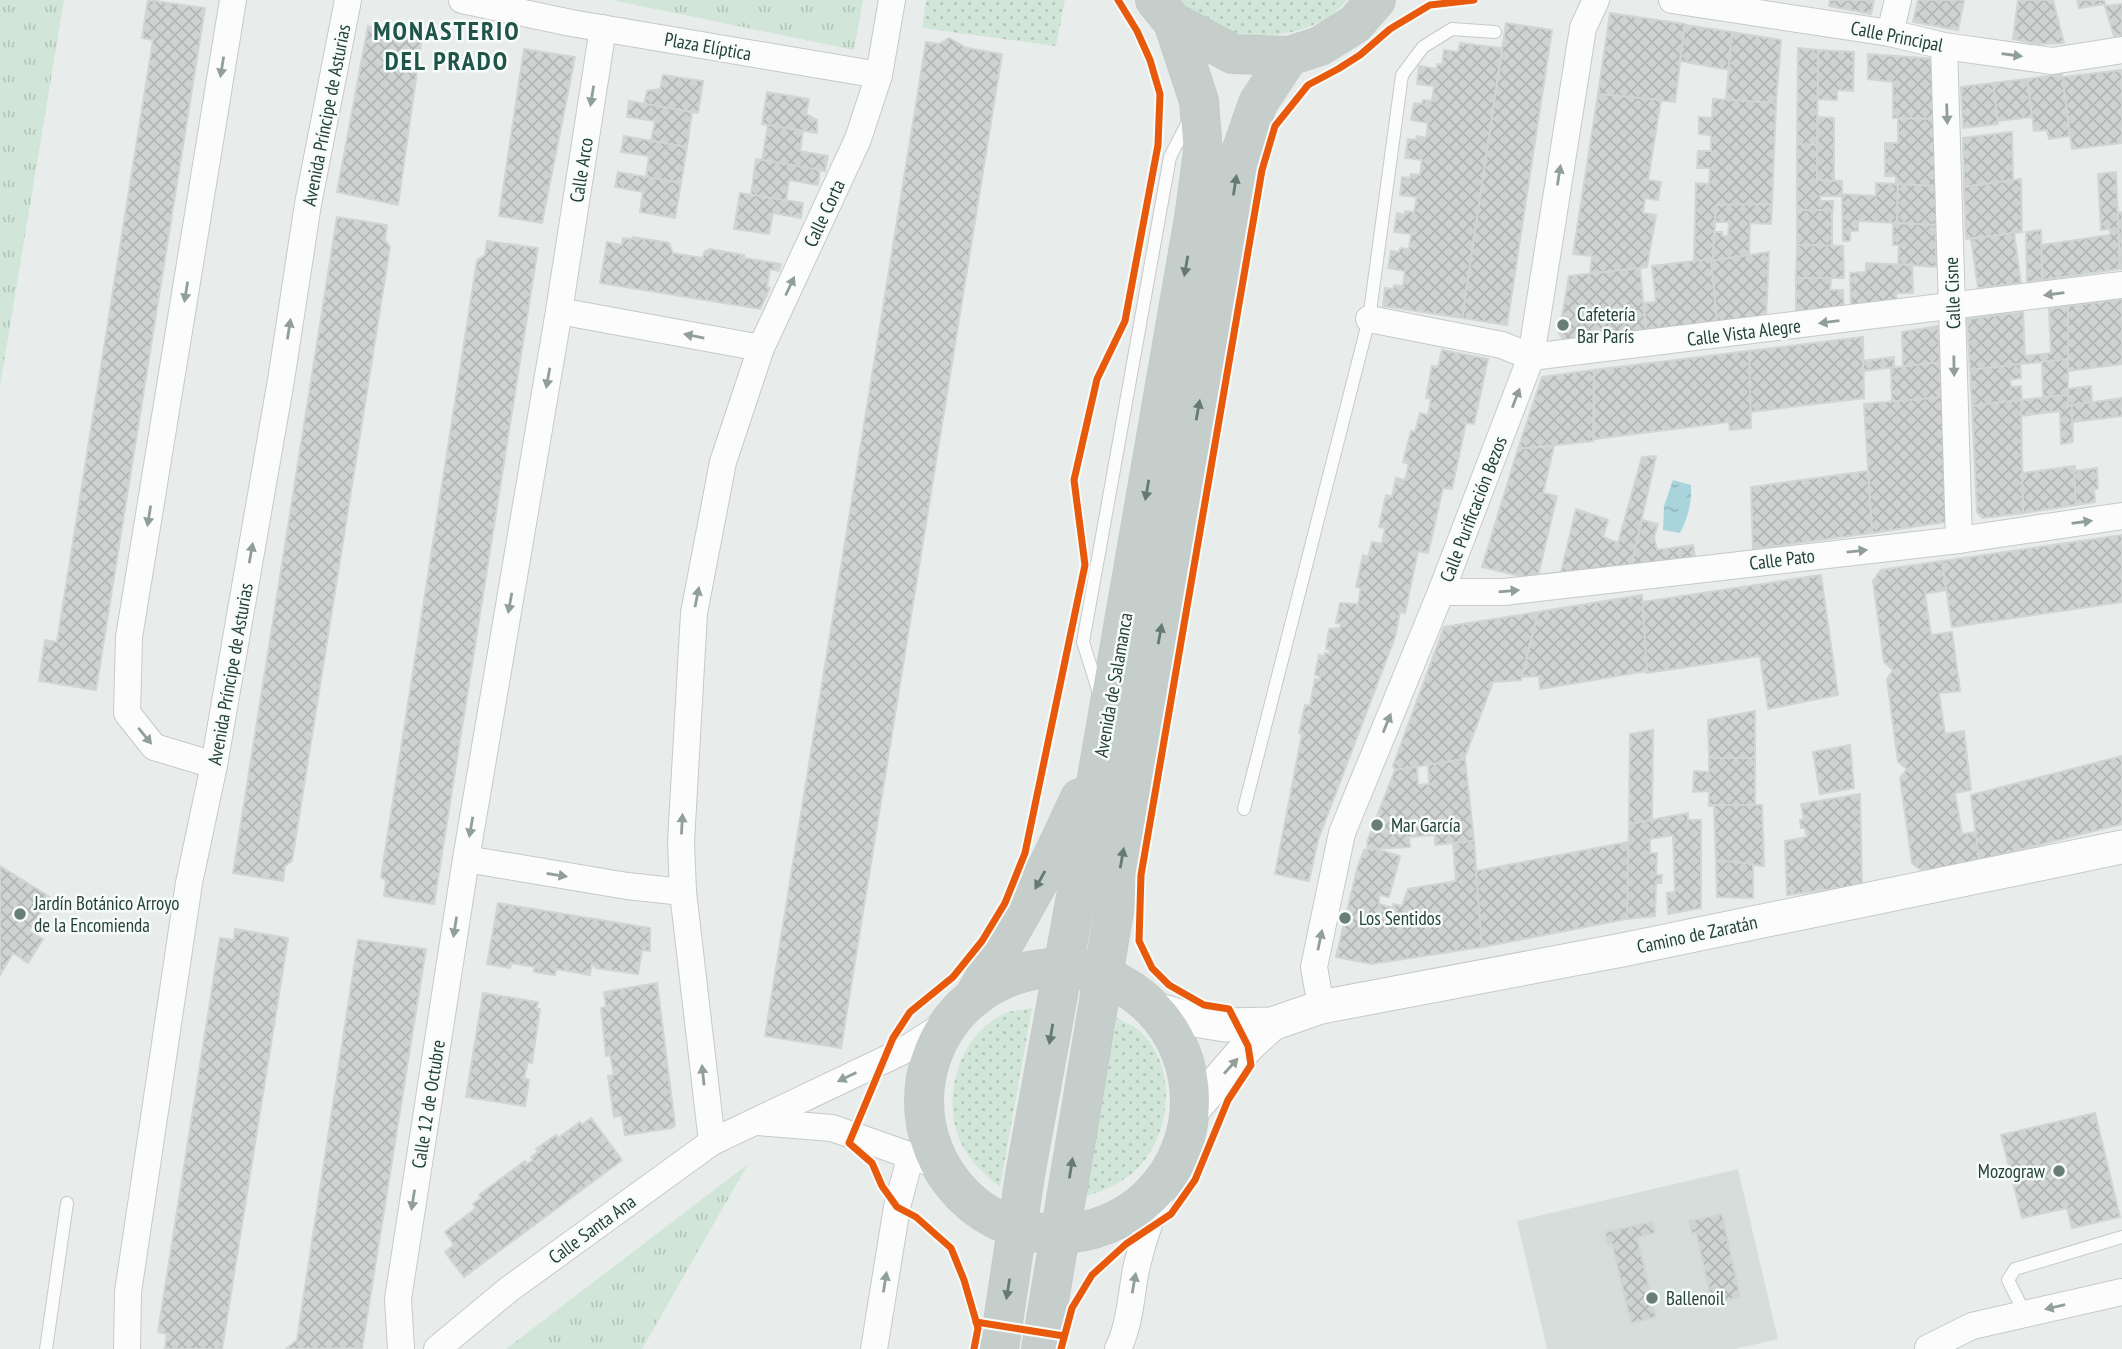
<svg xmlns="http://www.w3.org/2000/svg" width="2122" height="1349" font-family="'PT Sans Narrow',sans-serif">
<defs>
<pattern id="grass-dots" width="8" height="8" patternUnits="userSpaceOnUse" patternTransform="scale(1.75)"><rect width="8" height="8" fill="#d1e6d8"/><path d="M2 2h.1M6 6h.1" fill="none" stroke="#b3c6ba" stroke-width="1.8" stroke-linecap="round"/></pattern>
<pattern id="park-tufts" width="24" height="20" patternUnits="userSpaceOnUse" patternTransform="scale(1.75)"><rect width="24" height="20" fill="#d1e6d8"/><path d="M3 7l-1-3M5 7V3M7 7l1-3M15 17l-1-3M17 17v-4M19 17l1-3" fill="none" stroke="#b3c6ba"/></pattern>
<pattern id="water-ripples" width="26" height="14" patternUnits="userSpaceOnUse" patternTransform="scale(1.75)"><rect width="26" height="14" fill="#a9d4db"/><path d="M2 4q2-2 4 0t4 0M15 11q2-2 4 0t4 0" fill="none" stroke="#91b7bd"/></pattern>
<pattern id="building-cross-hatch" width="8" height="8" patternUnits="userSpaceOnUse" patternTransform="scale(1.75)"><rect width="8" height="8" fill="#cfd4d2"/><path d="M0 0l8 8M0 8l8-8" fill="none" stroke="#b2b7b5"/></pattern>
</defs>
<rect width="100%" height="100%" fill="#e8edeb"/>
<polygon fill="#d6dedb" points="1738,1169 1778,1339 1735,1349 1547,1349 1517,1221"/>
<g fill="url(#grass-dots)">
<polygon points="926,0 1065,0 1056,46 922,28"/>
<path d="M 1180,0 L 1347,0 C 1317,38 1245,46 1205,21 C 1196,16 1188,7 1180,0 Z"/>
<path d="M 1032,1008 L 1000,1187 C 985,1175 970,1162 961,1143 C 940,1099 959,1033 1006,1013 C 1013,1010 1024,1010 1032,1008 Z"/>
<path d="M 1117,1018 C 1124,1022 1134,1026 1140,1031 C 1178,1066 1172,1135 1137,1169 C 1122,1183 1104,1190 1085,1197 Z"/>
</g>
<g fill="url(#park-tufts)">
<polygon points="0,0 64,0 0,386"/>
<polygon points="612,0 863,0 854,50"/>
<polygon points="748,1164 642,1349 506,1349"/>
</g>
<path fill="url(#water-ripples)" d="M 1673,480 L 1691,485 C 1692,503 1688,517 1680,533 L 1663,530 L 1664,506 Z"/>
<g fill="url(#building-cross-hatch)" stroke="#d1d6d4" stroke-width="2">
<polygon points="148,0 205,8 96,690 39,681 45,640 57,642 153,40 142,38"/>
<polygon points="1830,0 1874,0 1871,14 1829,6"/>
<polygon points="1918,0 1964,0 1958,30 1913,22"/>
<polygon points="2018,0 2053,0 2064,43 2037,44 2013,39"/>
<polygon points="2077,0 2104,0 2105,4 2079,8"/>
<polygon points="2122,4 2122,35 2114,36 2105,6"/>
<polygon points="1610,13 1685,24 1675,102 1598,94"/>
<polygon points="1506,23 1552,30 1507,325 1462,318"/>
<polygon points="1685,25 1732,32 1729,70 1680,61"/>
<polygon points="368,26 422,36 398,205 337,192"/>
<polygon points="1732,32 1781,40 1776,103 1726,100"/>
<polygon points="949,38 967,48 1002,54 841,1048 765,1036 926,42 939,44"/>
<polygon points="1460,43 1502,48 1462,318 1383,306 1385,288 1393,289 1394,285 1403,286 1405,271 1388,268 1391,251 1399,252 1400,248 1409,249 1411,234 1394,232 1397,213 1405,215 1405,211 1414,212 1417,197 1400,195 1402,177 1410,178 1411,174 1420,175 1422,160 1405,158 1408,139 1416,140 1417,136 1426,138 1428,123 1411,120 1414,103 1422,104 1423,100 1432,101 1434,86 1417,84 1419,66 1437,69 1437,64 1442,65 1444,50 1458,52"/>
<polygon points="1798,48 1818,50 1817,145 1797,144"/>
<polygon points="524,49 575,57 542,223 499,216"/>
<polygon points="1818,50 1854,52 1853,91 1837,90 1837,100 1818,99"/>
<polygon points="1868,54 1935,59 1935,119 1893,118 1893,82 1868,79"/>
<polygon points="2122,70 2122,143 2072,149 2062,77"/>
<polygon points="2062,74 2070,136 2049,139 2047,130 2034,131 2027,79"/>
<polygon points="663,75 703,81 698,113 644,104 647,91 660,89"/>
<polygon points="2027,79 2032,117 1997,121 1993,83"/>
<polygon points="1993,83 1998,124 1963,128 1961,87"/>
<polygon points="767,92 809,99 806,114 817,120 817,133 762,124"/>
<polygon points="1598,94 1661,100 1648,180 1661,182 1658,200 1645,198 1643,213 1656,215 1647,267 1590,274 1592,256 1573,254"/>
<polygon points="1713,99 1776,103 1772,204 1716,205 1713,259 1694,261 1696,183 1709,184 1710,168 1697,168 1698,151 1711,151 1711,135 1699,134 1699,117 1712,118"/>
<polygon points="629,101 692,112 687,147 651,141 655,121 627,117"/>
<polygon points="1818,117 1834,118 1834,181 1817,180"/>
<polygon points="1898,118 1935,119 1936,186 1896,184 1896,176 1885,176 1885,143 1898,143"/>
<polygon points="768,125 803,131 800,151 828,156 825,171 762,160"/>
<polygon points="2012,132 2013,180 1964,187 1963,138"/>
<polygon points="624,136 687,147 681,183 646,177 649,156 621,152"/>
<polygon points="1797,144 1817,145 1817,180 1842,181 1842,196 1820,196 1820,201 1833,201 1833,210 1797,210"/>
<polygon points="756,159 820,170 818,185 789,180 786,201 751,195"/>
<polygon points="618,172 681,183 675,218 640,212 643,192 615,187"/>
<polygon points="2116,172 2120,269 2042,280 2041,245 2110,235 2110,229 2101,230 2098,174"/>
<polygon points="2021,179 2022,232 1966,239 1964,187"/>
<polygon points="1876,183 1898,184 1897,223 1858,221 1858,231 1850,231 1850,241 1843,241 1842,194 1876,196"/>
<polygon points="1898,184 1936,186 1936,225 1897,223"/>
<polygon points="740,193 803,203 801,218 773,213 769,234 734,229"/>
<polygon points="1772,204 1771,224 1750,223 1749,255 1711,261 1713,259 1714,232 1722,232 1722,236 1728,236 1729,222 1715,222 1716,205"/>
<polygon points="1797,210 1832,210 1832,246 1797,245"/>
<polygon points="2122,212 2122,269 2120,269 2118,213"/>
<polygon points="337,217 387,225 385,240 390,247 292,861 285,866 283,881 233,873"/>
<polygon points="1893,223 1936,225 1936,267 1898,264 1899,245 1893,245"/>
<polygon points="2041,230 2042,280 2027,282 2026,232"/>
<polygon points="2014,233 2021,283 1978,288 1971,239"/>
<polygon points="633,237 669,243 673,253 702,258 705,251 710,249 744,255 744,258 781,264 779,271 770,269 767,287 770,288 760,309 600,283 607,242 622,245 623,238 632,239"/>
<polygon points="487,241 538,248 434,904 384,896 386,881 381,877 477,260 485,255"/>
<polygon points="1797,245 1843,246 1844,278 1796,278"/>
<polygon points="1769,252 1766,317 1717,323 1711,261"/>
<polygon points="1711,259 1717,323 1646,332 1644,303 1656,302 1652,266"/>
<polygon points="1866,263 1912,265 1913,293 1896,293 1897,303 1851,308 1850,273 1866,272"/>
<polygon points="1640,268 1646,332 1573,340 1562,338 1559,333 1569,276"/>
<polygon points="1796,278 1831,278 1830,290 1843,290 1844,308 1796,313"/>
<polygon points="2122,299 2122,364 2068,371 2068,306"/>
<polygon points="2068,306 2068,359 1970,370 1967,319 2023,312 2025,356 2051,353 2049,309"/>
<polygon points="1938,326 1940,362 1903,367 1902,332"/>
<polygon points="1863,337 1864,398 1750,412 1749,351"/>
<polygon points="1442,350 1488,359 1474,424 1466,423 1452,489 1443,488 1428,553 1418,551 1405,613 1400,612 1395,637 1318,840 1309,881 1275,874 1302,734 1299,733 1305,705 1310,706 1315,679 1320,680 1320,676 1315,675 1319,655 1324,656 1325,653 1330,654 1330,650 1326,649 1329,629 1340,628 1341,624 1336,623 1340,603 1358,604 1361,588 1356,587 1363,555 1368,557 1372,542 1382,544 1385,528 1379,527 1386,495 1392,497 1396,478 1405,480 1409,464 1403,462 1411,431 1415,432 1420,413 1428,415 1431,399 1426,398 1432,366 1438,367"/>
<polygon points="1749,351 1751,428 1730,430 1729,422 1594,439 1594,370"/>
<polygon points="1894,357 1894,367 1863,371 1863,361"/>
<polygon points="2068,359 2068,395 2043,397 2042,362"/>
<polygon points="1940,362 1942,397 1892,402 1891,368"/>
<polygon points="2020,364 2021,378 2010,380 2011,387 2021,386 2022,400 1972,406 1970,370"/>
<polygon points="1594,370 1593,441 1518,449 1542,377"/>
<polygon points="2091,386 2092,402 2068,406 2067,389"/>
<polygon points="2068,395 2068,406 2072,405 2073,442 2061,444 2060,411 2021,416 2021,400"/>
<polygon points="1942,397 1946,522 1872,533 1864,404"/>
<polygon points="2122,398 2122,416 2072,422 2072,405"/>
<polygon points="2021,400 2023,513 1983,518 1977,512 1972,406"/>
<polygon points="1554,446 1543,493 1557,496 1537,580 1482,567 1518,449"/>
<polygon points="1656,456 1631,566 1560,576 1576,509 1608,520 1603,537 1618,543 1642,457"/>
<polygon points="2075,466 2076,505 2023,513 2022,473"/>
<polygon points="2097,468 2098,489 2094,489 2095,502 2076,505 2074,471"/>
<polygon points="1868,471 1872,533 1753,549 1751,487"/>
<polygon points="1642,520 1658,524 1654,537 1657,550 1693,545 1695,557 1631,566"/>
<polygon points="2122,535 2122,602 1952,627 1942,561"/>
<polygon points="1942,561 1946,590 1925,594 1931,635 1952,632 1960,691 1939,693 1945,734 1964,731 1971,790 1955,793 1962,834 1976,832 1979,860 1923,872 1912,863 1900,778 1907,769 1898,762 1887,679 1893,670 1884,662 1873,581 1881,570"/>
<polygon points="1821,575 1838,695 1768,709 1760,656 1646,673 1642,602"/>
<polygon points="1642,595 1647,671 1540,689 1539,676 1522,677 1538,612"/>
<polygon points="1538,612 1521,680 1493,682 1464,759 1395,770 1393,766 1444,627"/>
<polygon points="1755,711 1755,758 1709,758 1708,720"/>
<polygon points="1653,730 1652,820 1629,824 1630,734"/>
<polygon points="1850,745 1854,788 1820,794 1813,752"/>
<polygon points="2122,756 2122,824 1979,860 1971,795"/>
<polygon points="1709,758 1755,758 1755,805 1709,806 1709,791 1693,792 1694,771 1709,772"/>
<polygon points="1465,759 1474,841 1435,845 1435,835 1409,837 1410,847 1368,849 1367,842 1395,770 1417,767 1418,785 1429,784 1428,765"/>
<polygon points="1860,794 1862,885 1787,895 1785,841 1807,837 1805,828 1801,828 1800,820 1804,819 1801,804"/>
<polygon points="1714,805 1762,805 1764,866 1716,860"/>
<polygon points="1688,813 1688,820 1701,820 1701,908 1668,914 1667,893 1675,892 1673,835 1650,839 1650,853 1657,853 1656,875 1662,875 1661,883 1656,883 1655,916 1627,919 1629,824"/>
<polygon points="1474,841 1482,947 1372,964 1336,957 1357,869 1364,850 1376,849 1400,856 1389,897 1379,895 1379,904 1394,908 1393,904 1402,906 1408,889 1456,881 1453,843"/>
<polygon points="1628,842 1627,919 1482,947 1476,871"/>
<polygon points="1716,860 1753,864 1753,898 1717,897"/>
<polygon points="0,866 50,897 29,931 43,939 28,963 13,953 0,975"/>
<polygon points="498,903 650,928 650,951 642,950 638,974 596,968 592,963 590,975 556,969 555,975 534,972 535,967 511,963 510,968 487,964"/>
<polygon points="235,929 288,938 222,1349 165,1349 167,1334 158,1332 220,938 234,940"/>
<polygon points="358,940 426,949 362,1348 286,1349 297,1340"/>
<polygon points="657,983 675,1125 672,1128 625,1135 622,1116 614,1117 608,1076 614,1075 610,1055 606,1056 601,1008 606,1007 604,992"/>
<polygon points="483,993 538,1002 536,1009 540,1009 532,1063 528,1062 524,1078 529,1080 525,1106 466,1097"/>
<polygon points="2095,1113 2120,1217 2072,1228 2067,1208 2022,1218 2001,1135"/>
<polygon points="591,1118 622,1160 464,1277 445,1252 454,1245 445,1232 476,1208 473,1204 481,1198 479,1195 525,1161 527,1164 533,1160 531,1157 538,1152 536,1149 556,1135 558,1138 580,1122 582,1125"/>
<polygon points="1722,1214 1740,1297 1712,1303 1696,1232 1692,1234 1689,1221"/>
<polygon points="1652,1222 1655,1233 1637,1237 1656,1317 1631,1323 1612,1244 1608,1245 1605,1232"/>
</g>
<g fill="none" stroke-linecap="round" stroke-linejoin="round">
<defs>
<g id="service">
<polyline points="1099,693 1083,642 1170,157 1189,120"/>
<polyline points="1244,809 1369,319 1402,75 1423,47 1452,29 1495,32"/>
<polyline points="2025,1314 2008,1280 2015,1269 2122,1237"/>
<polyline points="46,1349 67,1203"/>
</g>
<g id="minor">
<polyline points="462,0 571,23 879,75"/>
<polyline points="1672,0 1890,33 1944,46 2052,61 2122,50"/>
<polyline points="1890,33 1898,0"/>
<polyline points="1944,46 1959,540"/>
<polyline points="559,311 761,348"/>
<polyline points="1369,319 1502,345 1531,357 2122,285"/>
<polyline points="1441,592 1504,592 1959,540 2122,516"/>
<polyline points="214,765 154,747 127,713 129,637 233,0"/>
<polyline points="466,859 627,886 683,892"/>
<polyline points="1321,1007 1314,967 1342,833 1441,592 1531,357 1583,28 1596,0"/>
<polyline points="757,1122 832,1128 937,1165"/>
<polyline points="712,1142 683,892 681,842 694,613 723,462 761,348 858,139 879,75 892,0"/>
<polyline points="1928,1348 1972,1326 2122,1292"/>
<polyline points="127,1349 128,1292 189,883 214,765 281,380 308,204 348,0"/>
<polyline points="401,1349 398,1299 466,859 559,311 603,28"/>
<polyline points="437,1349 508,1290 712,1142 901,1052 950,1021"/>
<polyline points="874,1349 897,1207 911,1155"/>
<path d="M 1118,1349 C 1130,1324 1131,1296 1136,1269 C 1144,1234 1155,1204 1172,1172"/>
</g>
<g id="tertiary">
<polyline points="1156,1009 1194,1020 1225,1025 1272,1024 1321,1007 1622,950 2122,847"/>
<polyline points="1192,1111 1248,1046 1272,1024"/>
</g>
<g id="trunk">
<polyline points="1155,0 1173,22 1233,54 1289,56 1320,46 1355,24 1376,0"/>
<circle cx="1057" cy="1101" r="133"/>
<polyline points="975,995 1052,858 1080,798"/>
<polyline points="999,1349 1025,1175 1082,864 1194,218 1203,152 1199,101 1173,22"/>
<polyline points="1041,1349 1240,155 1258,103 1289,56"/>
</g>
</defs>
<use href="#service" stroke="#c5cac8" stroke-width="14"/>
<use href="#minor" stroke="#c5cac8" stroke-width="28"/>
<use href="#tertiary" stroke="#c5cac8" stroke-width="35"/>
<use href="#trunk" stroke="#c3ccc9" stroke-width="40"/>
<use href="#service" stroke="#fcfcfc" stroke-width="12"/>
<use href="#minor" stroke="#fcfcfc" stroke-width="26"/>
<use href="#tertiary" stroke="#fcfcfc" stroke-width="33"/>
<use href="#trunk" stroke="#c6cecc" stroke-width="38"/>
<defs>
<g id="cycleway">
<polyline points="976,1322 1064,1336"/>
<polyline points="974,1349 978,1328 964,1280 951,1248 916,1217 897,1207 882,1186 872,1163 849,1143 893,1038 910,1012 953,977 982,941 1005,903 1025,853 1085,565 1074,480 1097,379 1125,321 1158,145 1160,94 1150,60 1137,31 1118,0"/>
<polyline points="1061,1349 1072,1308 1092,1275 1126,1244 1171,1214 1195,1180 1228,1100 1251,1065 1248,1046 1229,1009 1204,1005 1169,985 1152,968 1139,941 1141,875 1262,170 1275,126 1308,85 1338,69 1360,55 1390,29 1430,5 1474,0"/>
</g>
</defs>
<use href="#cycleway" stroke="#f7fbf9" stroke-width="11"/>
<use href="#cycleway" stroke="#e8590c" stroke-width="7"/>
</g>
<defs><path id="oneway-solid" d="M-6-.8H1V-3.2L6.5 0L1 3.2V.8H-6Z" transform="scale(1.75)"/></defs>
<g fill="#909f9b">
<use href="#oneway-solid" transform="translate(2012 55) rotate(8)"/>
<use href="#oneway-solid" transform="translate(222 67) rotate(99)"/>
<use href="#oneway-solid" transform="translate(592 96) rotate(99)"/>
<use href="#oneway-solid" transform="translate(1947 114) rotate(88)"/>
<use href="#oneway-solid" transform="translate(1559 175) rotate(-81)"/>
<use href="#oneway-solid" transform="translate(790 286) rotate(-65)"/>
<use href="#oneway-solid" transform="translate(186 292) rotate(99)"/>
<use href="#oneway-solid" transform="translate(2054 294) rotate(172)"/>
<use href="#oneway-solid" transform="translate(1829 322) rotate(173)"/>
<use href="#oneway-solid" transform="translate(289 329) rotate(-81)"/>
<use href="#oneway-solid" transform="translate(694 336) rotate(-169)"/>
<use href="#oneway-solid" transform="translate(1954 366) rotate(89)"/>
<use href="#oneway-solid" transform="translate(548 378) rotate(100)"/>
<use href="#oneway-solid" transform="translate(1516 398) rotate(-69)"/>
<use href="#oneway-solid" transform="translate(149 516) rotate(99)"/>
<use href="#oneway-solid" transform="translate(2082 522) rotate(-8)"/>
<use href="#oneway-solid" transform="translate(1857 551) rotate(-6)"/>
<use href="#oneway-solid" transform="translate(251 553) rotate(-80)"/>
<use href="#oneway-solid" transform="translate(1509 591) rotate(-5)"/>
<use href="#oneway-solid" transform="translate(697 597) rotate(-79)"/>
<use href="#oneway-solid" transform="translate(510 603) rotate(100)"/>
<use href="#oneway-solid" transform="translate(1387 723) rotate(-68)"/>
<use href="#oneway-solid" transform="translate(145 736) rotate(51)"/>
<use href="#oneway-solid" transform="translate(682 824) rotate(-87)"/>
<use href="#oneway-solid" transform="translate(471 827) rotate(100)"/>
<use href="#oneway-solid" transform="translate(557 875) rotate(9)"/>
<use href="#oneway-solid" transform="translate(455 927) rotate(99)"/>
<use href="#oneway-solid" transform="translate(1320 940) rotate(-78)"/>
<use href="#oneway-solid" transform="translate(1231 1066) rotate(-48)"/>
<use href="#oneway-solid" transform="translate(703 1075) rotate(-96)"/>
<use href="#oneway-solid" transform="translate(847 1077) rotate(154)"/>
<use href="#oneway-solid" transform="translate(413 1200) rotate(99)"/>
<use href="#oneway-solid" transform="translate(885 1282) rotate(-81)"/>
<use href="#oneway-solid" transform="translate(1134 1283) rotate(-80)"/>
<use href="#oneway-solid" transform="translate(2055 1307) rotate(167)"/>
</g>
<g fill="#657a74">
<use href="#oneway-solid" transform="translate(1235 185) rotate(-81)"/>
<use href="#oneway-solid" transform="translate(1186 266) rotate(100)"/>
<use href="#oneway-solid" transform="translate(1198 410) rotate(-80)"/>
<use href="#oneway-solid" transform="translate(1147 490) rotate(100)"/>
<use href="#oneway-solid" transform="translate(1160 634) rotate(-80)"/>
<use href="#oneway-solid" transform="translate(1122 858) rotate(-80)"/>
<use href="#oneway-solid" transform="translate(1040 880) rotate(119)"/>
<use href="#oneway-solid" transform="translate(1051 1034) rotate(100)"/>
<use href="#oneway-solid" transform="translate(1071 1168) rotate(-81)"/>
<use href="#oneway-solid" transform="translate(1008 1289) rotate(99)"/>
</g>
<g fill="#697e78" stroke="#f7fbf9" stroke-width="2.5">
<circle cx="1563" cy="325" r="7"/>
<circle cx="1377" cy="825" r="7"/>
<circle cx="20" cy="914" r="7"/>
<circle cx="1345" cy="918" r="7"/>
<circle cx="2059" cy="1171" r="7"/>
<circle cx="1652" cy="1298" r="7"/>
</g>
<g text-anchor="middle" stroke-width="5" stroke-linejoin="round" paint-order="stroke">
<g font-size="19" fill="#24423a" stroke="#f7fbf9">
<text transform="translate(1897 36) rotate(11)" y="7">Calle Principal</text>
<text transform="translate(708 46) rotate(10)" y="7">Plaza Elíptica</text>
<text transform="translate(326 115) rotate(-79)" y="7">Avenida Príncipe de Asturias</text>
<text transform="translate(581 170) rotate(-81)" y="7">Calle Arco</text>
<text transform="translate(824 213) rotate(-65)" y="7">Calle Corta</text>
<text transform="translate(1952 293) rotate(-92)" y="7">Calle Cisne</text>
<text transform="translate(1744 332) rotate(-7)" y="7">Calle Vista Alegre</text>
<text transform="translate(1473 509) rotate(-69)" y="7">Calle Purificación Bezos</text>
<text transform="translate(1782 559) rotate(-7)" y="7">Calle Pato</text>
<text transform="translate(230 674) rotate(-80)" y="7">Avenida Príncipe de Asturias</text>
<text transform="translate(1113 685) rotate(-80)" y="7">Avenida de Salamanca</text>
<text transform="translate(1697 934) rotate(-12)" y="7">Camino de Zaratán</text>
<text transform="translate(428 1104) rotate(-81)" y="7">Calle 12 de Octubre</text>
<text transform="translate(592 1229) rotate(-36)" y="7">Calle Santa Ana</text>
</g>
<g font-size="19" fill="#24423a" stroke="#f7fbf9" text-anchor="start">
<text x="1577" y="321">Cafetería<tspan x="1577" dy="22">Bar París</tspan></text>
<text x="1391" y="832">Mar García</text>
<text x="34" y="910">Jardín Botánico Arroyo<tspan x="34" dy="22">de la Encomienda</tspan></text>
<text x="1359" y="925">Los Sentidos</text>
<text x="2045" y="1178" text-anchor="end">Mozograw</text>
<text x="1666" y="1305">Ballenoil</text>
</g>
<g font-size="26" font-weight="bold" letter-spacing="2" fill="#1f5548" stroke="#f7fbf9">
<text x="447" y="40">MONASTERIO<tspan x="447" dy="30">DEL PRADO</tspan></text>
</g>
</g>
</svg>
